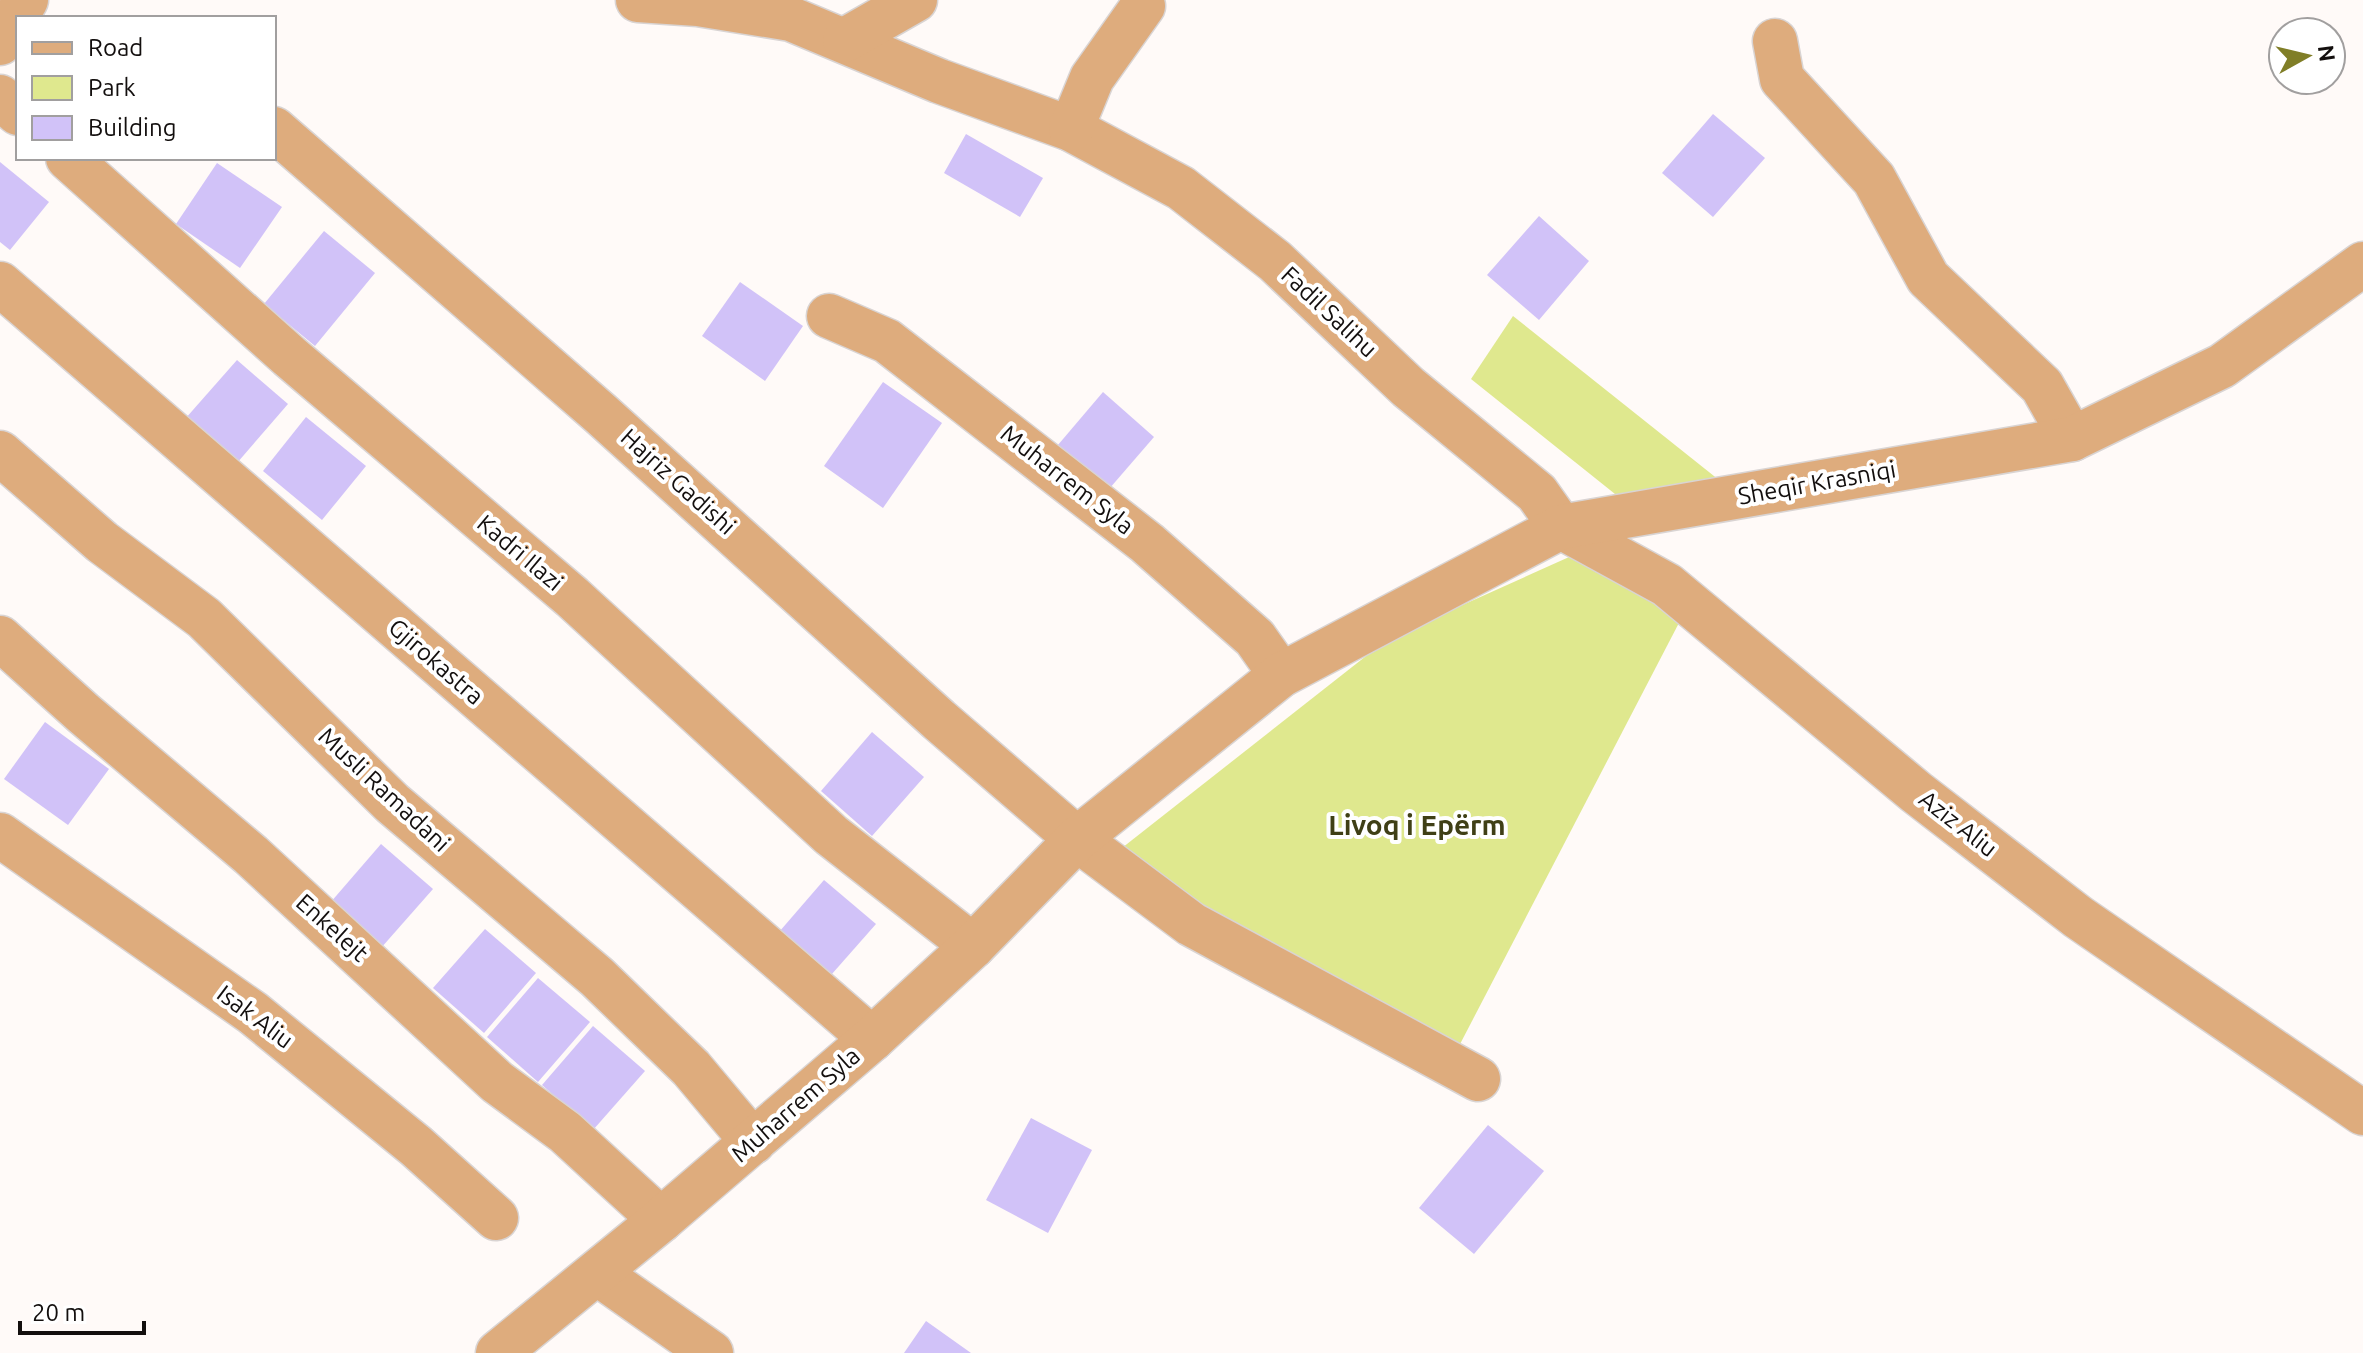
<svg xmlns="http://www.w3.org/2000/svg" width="2363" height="1353" font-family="Ubuntu,sans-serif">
<rect width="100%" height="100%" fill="#fffaf8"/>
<g fill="#dfe88e">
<polygon points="1513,316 1724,484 1625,502 1471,379"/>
<polygon points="1578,553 1681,619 1458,1048 1113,855 1389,638"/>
</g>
<g fill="#d1c2f8">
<polygon points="1713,114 1765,158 1713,217 1662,173"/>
<polygon points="966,134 1043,178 1020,217 944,173"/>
<polygon points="0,162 49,202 10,250 0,242"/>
<polygon points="217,163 282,207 240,268 176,224"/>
<polygon points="1539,216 1589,261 1539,320 1487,275"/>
<polygon points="324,231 375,273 315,346 264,304"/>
<polygon points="740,282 803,326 765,381 702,336"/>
<polygon points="237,360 288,404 237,463 185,419"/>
<polygon points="883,382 942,423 883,508 824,466"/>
<polygon points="1103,392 1154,437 1103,496 1052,452"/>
<polygon points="306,417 366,466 322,520 263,471"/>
<polygon points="45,722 109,769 68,825 4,779"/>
<polygon points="872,732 924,777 872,836 821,791"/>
<polygon points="381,844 433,889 381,948 330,903"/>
<polygon points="824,880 876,924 824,983 773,939"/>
<polygon points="485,929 536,973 484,1033 433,988"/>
<polygon points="538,978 590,1022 538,1082 487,1037"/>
<polygon points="593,1026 645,1071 593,1130 542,1085"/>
<polygon points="1031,1118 1092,1150 1048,1233 986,1200"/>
<polygon points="1488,1125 1544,1171 1474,1254 1419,1208"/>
<polygon points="926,1321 971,1353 904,1353"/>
</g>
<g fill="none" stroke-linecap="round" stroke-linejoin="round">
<defs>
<g id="minor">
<polyline points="638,0 698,4 791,19 939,81 1071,129 1181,188 1275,261 1408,387 1537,493 1561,527 1667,585 1916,792 2078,917 2363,1113"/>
<polyline points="845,40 915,0"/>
<polyline points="1775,41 1782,79 1874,179 1928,278 2042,386 2072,439"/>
<polyline points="0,43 26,0"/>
<polyline points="0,97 18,113"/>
<polyline points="274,129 601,414 939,720 1077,839 1191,924 1478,1079"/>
<polyline points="1071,129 1092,78 1143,6"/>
<polyline points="68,158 289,356 572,597 831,835 973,946"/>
<polyline points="0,284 872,1039"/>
<polyline points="829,316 887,341 1147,543 1255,638 1281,675"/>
<polyline points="0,453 102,542 204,618 392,803 597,977 691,1068 753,1142"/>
<polyline points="0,638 83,713 251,855 497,1082 565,1132 661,1220"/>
<polyline points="0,835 253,1013 416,1146 496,1218"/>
<polyline points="597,1273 711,1353"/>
<polyline points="498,1353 661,1220 872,1039 973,946 1077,839 1281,675 1561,527 2072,439 2222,366 2363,264"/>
</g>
</defs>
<use href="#minor" stroke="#d9d4d3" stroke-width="47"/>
<use href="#minor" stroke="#deac7d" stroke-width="44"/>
</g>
<g text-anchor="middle" stroke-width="8" stroke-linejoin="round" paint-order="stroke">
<g font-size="24" fill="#130f0e" stroke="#fff">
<text transform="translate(1329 312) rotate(43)" y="8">Fadil Salihu</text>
<text transform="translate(1067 480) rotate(38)" y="8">Muharrem Syla</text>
<text transform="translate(678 482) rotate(42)" y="8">Hajriz Gadishi</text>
<text transform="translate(1817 483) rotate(-10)" y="8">Sheqir Krasniqi</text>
<text transform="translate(520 553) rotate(40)" y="8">Kadri Ilazi</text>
<text transform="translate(436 662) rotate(41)" y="8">Gjirokastra</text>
<text transform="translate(384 790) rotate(43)" y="8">Musli Ramadani</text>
<text transform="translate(1958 824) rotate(38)" y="8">Aziz Aliu</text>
<text transform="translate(332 928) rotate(42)" y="8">Enkelejt</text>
<text transform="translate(255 1017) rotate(37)" y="8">Isak Aliu</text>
<text transform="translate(796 1105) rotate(-41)" y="8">Muharrem Syla</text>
</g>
<g font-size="28" font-weight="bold" fill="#3f3f16" stroke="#fff">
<text x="1417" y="835">Livoq i Epërm</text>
</g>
</g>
<rect x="16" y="16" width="260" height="144" fill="#ffffff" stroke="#a19f9f" stroke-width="2"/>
<rect x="32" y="42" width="40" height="12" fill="#deac7d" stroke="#a19f9f" stroke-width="2"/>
<text x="88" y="56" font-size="24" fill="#130f0e">Road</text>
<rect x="32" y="76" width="40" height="24" fill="#dfe88e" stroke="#a19f9f" stroke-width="2"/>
<text x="88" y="96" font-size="24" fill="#130f0e">Park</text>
<rect x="32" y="116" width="40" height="24" fill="#d1c2f8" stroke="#a19f9f" stroke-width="2"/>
<text x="88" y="136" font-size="24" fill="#130f0e">Building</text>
<g transform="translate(2307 56) rotate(82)"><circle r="38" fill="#ffffff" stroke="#a19f9f" stroke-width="2"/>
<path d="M0-6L14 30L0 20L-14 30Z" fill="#807e27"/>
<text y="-12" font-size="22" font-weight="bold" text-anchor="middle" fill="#130f0e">N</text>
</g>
<path d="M20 1321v12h124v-12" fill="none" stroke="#130f0e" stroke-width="4"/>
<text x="32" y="1321" font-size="24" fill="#130f0e" stroke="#ffffff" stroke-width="6" paint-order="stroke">20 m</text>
</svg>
